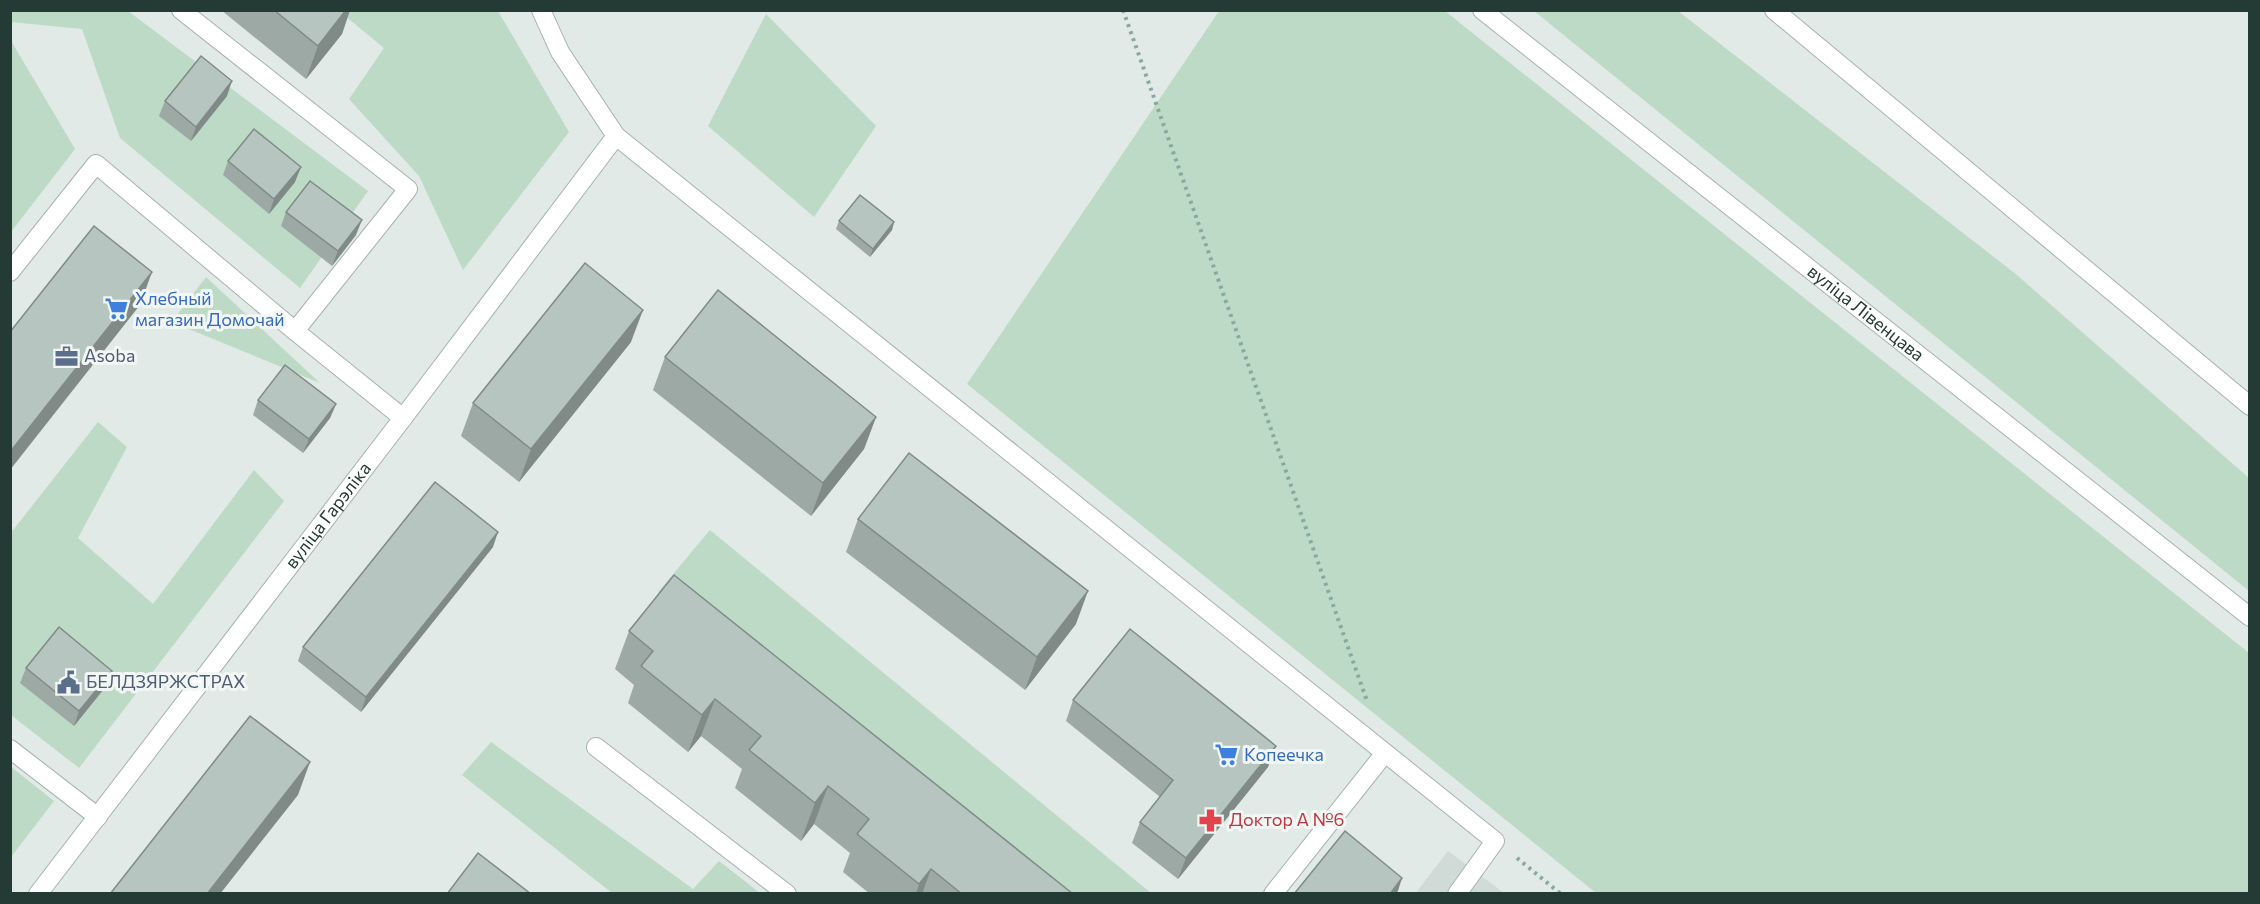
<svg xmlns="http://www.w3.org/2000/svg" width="2260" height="904" font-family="Commissioner,sans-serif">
<rect width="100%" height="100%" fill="#e2eae7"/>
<polygon fill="#d0dad6" points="1448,851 1504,893 1415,894"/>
<g fill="#bcdac5">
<polygon points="11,11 128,11 368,191 300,288 120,138 82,29 11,22"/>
<polygon points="339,11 498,11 569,132 463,270 419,176 349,99 384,48"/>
<polygon points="1219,11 1445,11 2249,653 2249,893 1596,893 967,384"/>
<polygon points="1534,11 1678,11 2017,275 2249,478 2249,591"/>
<polygon points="766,14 876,126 814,217 708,126"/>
<polygon points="10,39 75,149 11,232 10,232"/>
<polygon points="206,277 320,383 172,322"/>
<polygon points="98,422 127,447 78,538 153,604 254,470 284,501 79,768 11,715 10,534"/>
<polygon points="710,530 1151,893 1045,893 658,592"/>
<polygon points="491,742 693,889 719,861 760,893 612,893 462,775"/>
<polygon points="11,767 54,801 11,857 10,857"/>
</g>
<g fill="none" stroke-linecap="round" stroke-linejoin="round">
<defs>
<g id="service">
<polyline points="10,272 96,164 295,331 408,189 181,10"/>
<polyline points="295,331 403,418"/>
<polyline points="596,747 787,894"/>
<polyline points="10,749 98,817"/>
<polyline points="1273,894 1385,753"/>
</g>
<g id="minor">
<polyline points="541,10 560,52 616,136 1495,841 1457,894"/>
<path id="s1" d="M 1482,10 L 2250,617"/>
<path id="s2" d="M 38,894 L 403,418 L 616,136"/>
</g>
<polyline id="tertiary" points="1774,10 2250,406"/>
</defs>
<use href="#service" stroke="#a5b2ae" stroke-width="20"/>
<use href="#minor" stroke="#a5b2ae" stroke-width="20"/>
<use href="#tertiary" stroke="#a5b2ae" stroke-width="20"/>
<g stroke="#85aba1" stroke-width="4" stroke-dasharray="3 4.5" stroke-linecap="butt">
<polyline points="1123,10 1367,701"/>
<polyline points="1517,858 1561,894"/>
</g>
<use href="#service" stroke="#fff" stroke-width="18"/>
<use href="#minor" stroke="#fff" stroke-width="18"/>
<use href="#tertiary" stroke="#fff" stroke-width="18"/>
</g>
<g fill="#9da9a5">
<polygon points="221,10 350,10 342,34 306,79"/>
<polygon points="227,96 191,141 159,116 165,101"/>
<polygon points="228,161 295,182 269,214 223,175"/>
<polygon points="286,212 356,235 332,266 281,226"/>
<polygon points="839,221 894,222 892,230 870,257 836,229"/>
<polygon points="631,342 519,482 461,436 473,403"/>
<polygon points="665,357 876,417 864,449 811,516 653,390"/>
<polygon points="258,400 336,404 330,418 303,453 253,415"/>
<polygon points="858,519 1076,624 1025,690 846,552"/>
<polygon points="493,547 361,712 298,661 303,647"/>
<polygon points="629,631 1073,894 870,894 843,872 850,853 814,824 801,841 735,788 742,769 701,736 688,752 628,703 634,685 615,669"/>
<polygon points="26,668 112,671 107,685 74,726 20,683"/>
<polygon points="1073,700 1276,746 1268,767 1178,879 1132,843 1140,822 1160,797 1066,721"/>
</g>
<g fill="#808a86">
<polygon points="346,10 350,10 342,34 306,79 318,46"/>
<polygon points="232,81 227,96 191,141 196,127"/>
<polygon points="301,167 295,182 269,214 274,199"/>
<polygon points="362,220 356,235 332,266 338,251"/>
<polygon points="894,222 892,230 870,257 873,249"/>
<polygon points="152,272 140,305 10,470 10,452"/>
<polygon points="643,310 631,342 519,482 531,449"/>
<polygon points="336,404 330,418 303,453 309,439"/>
<polygon points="876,417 864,449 811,516 823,483"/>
<polygon points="498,532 493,547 361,712 366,697"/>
<polygon points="1088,591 1076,624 1025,690 1037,657"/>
<polygon points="112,671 107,685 74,726 79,711"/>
<polygon points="715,699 701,736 688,752 702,715"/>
<polygon points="1276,746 1268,767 1178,879 1186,858"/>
<polygon points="310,762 298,795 220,894 207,894"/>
<polygon points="828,786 814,824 801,841 815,803"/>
<polygon points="931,869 922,894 916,894 919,884"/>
<polygon points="1402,878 1397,894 1390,894"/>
</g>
<g fill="#b7c5c0" stroke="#808a86" stroke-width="1.5">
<polygon points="274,10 346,10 318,46"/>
<polygon points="201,56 232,81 196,127 165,101"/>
<polygon points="254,129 301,167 274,199 228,161"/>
<polygon points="310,181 362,220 338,251 286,212"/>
<polygon points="860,195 894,222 873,249 839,221"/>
<polygon points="94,226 152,272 10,452 10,332"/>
<polygon points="585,263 643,310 531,449 473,403"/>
<polygon points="718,290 876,417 823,483 665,357"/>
<polygon points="285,365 336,404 309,439 258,400"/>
<polygon points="909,453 1088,591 1037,657 858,519"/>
<polygon points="435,482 498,532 366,697 303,647"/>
<polygon points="674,575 1073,894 962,894 931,869 919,884 857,834 869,819 828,786 815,803 749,750 761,736 715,699 702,715 641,666 653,651 629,631"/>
<polygon points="59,627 112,671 79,711 26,668"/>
<polygon points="1130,629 1276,746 1186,858 1140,822 1173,780 1073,700"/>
<polygon points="250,716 310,762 207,894 110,894"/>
<polygon points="1345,831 1402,878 1390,894 1294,894"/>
<polygon points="478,853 531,894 447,894"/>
</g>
<defs>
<symbol id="supermarket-bare" viewBox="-9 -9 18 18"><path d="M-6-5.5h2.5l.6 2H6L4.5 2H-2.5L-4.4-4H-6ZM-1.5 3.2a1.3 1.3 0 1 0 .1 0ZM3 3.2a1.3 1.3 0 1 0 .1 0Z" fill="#3f7fe0" stroke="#f2f7f5" stroke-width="2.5" paint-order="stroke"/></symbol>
<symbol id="office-bare" viewBox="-9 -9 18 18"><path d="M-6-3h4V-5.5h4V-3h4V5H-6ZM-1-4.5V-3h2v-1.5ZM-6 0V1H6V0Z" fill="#5c6f8a" stroke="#f2f7f5" stroke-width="2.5" paint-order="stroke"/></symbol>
<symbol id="civic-bare" viewBox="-9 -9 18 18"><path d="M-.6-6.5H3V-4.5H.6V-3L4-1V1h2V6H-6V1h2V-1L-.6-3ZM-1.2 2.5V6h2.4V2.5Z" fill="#5c6f8a" stroke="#f2f7f5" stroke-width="2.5" paint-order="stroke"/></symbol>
<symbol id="pharmacy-bare" viewBox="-9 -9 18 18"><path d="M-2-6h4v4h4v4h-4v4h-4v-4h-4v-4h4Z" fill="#e0444e" stroke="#f2f7f5" stroke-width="2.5" paint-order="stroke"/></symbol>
</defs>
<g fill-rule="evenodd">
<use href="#supermarket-bare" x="100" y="292" width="33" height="33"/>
<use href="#office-bare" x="50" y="340" width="33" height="33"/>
<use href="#civic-bare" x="52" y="666" width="33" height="33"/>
<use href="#supermarket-bare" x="1210" y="738" width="33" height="33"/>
<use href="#pharmacy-bare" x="1194" y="804" width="33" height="33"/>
</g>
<g text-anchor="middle" stroke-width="6" stroke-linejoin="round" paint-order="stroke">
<g font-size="18" fill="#366cbe" stroke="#f2f7f5" text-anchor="start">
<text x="135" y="305">Хлебный<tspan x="135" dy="21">магазин Домочай</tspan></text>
<text x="1244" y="761">Копеечка</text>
</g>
<g font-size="18" fill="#233a35" stroke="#f2f7f5">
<text dy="6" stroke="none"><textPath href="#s1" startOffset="489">вуліца Лівенцава</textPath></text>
<text dy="6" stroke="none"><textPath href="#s2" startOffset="477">вуліца Гарэліка</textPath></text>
</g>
<g font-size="18" fill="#4e5e75" stroke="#f2f7f5" text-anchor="start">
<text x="84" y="362">Asoba</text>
<text x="86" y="688">БЕЛДЗЯРЖСТРАХ</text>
</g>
<g font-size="18" fill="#be3a42" stroke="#f2f7f5" text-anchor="start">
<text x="1229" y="826">Доктор А №6</text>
</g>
</g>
<rect width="2260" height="904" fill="none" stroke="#233a35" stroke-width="24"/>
</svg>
